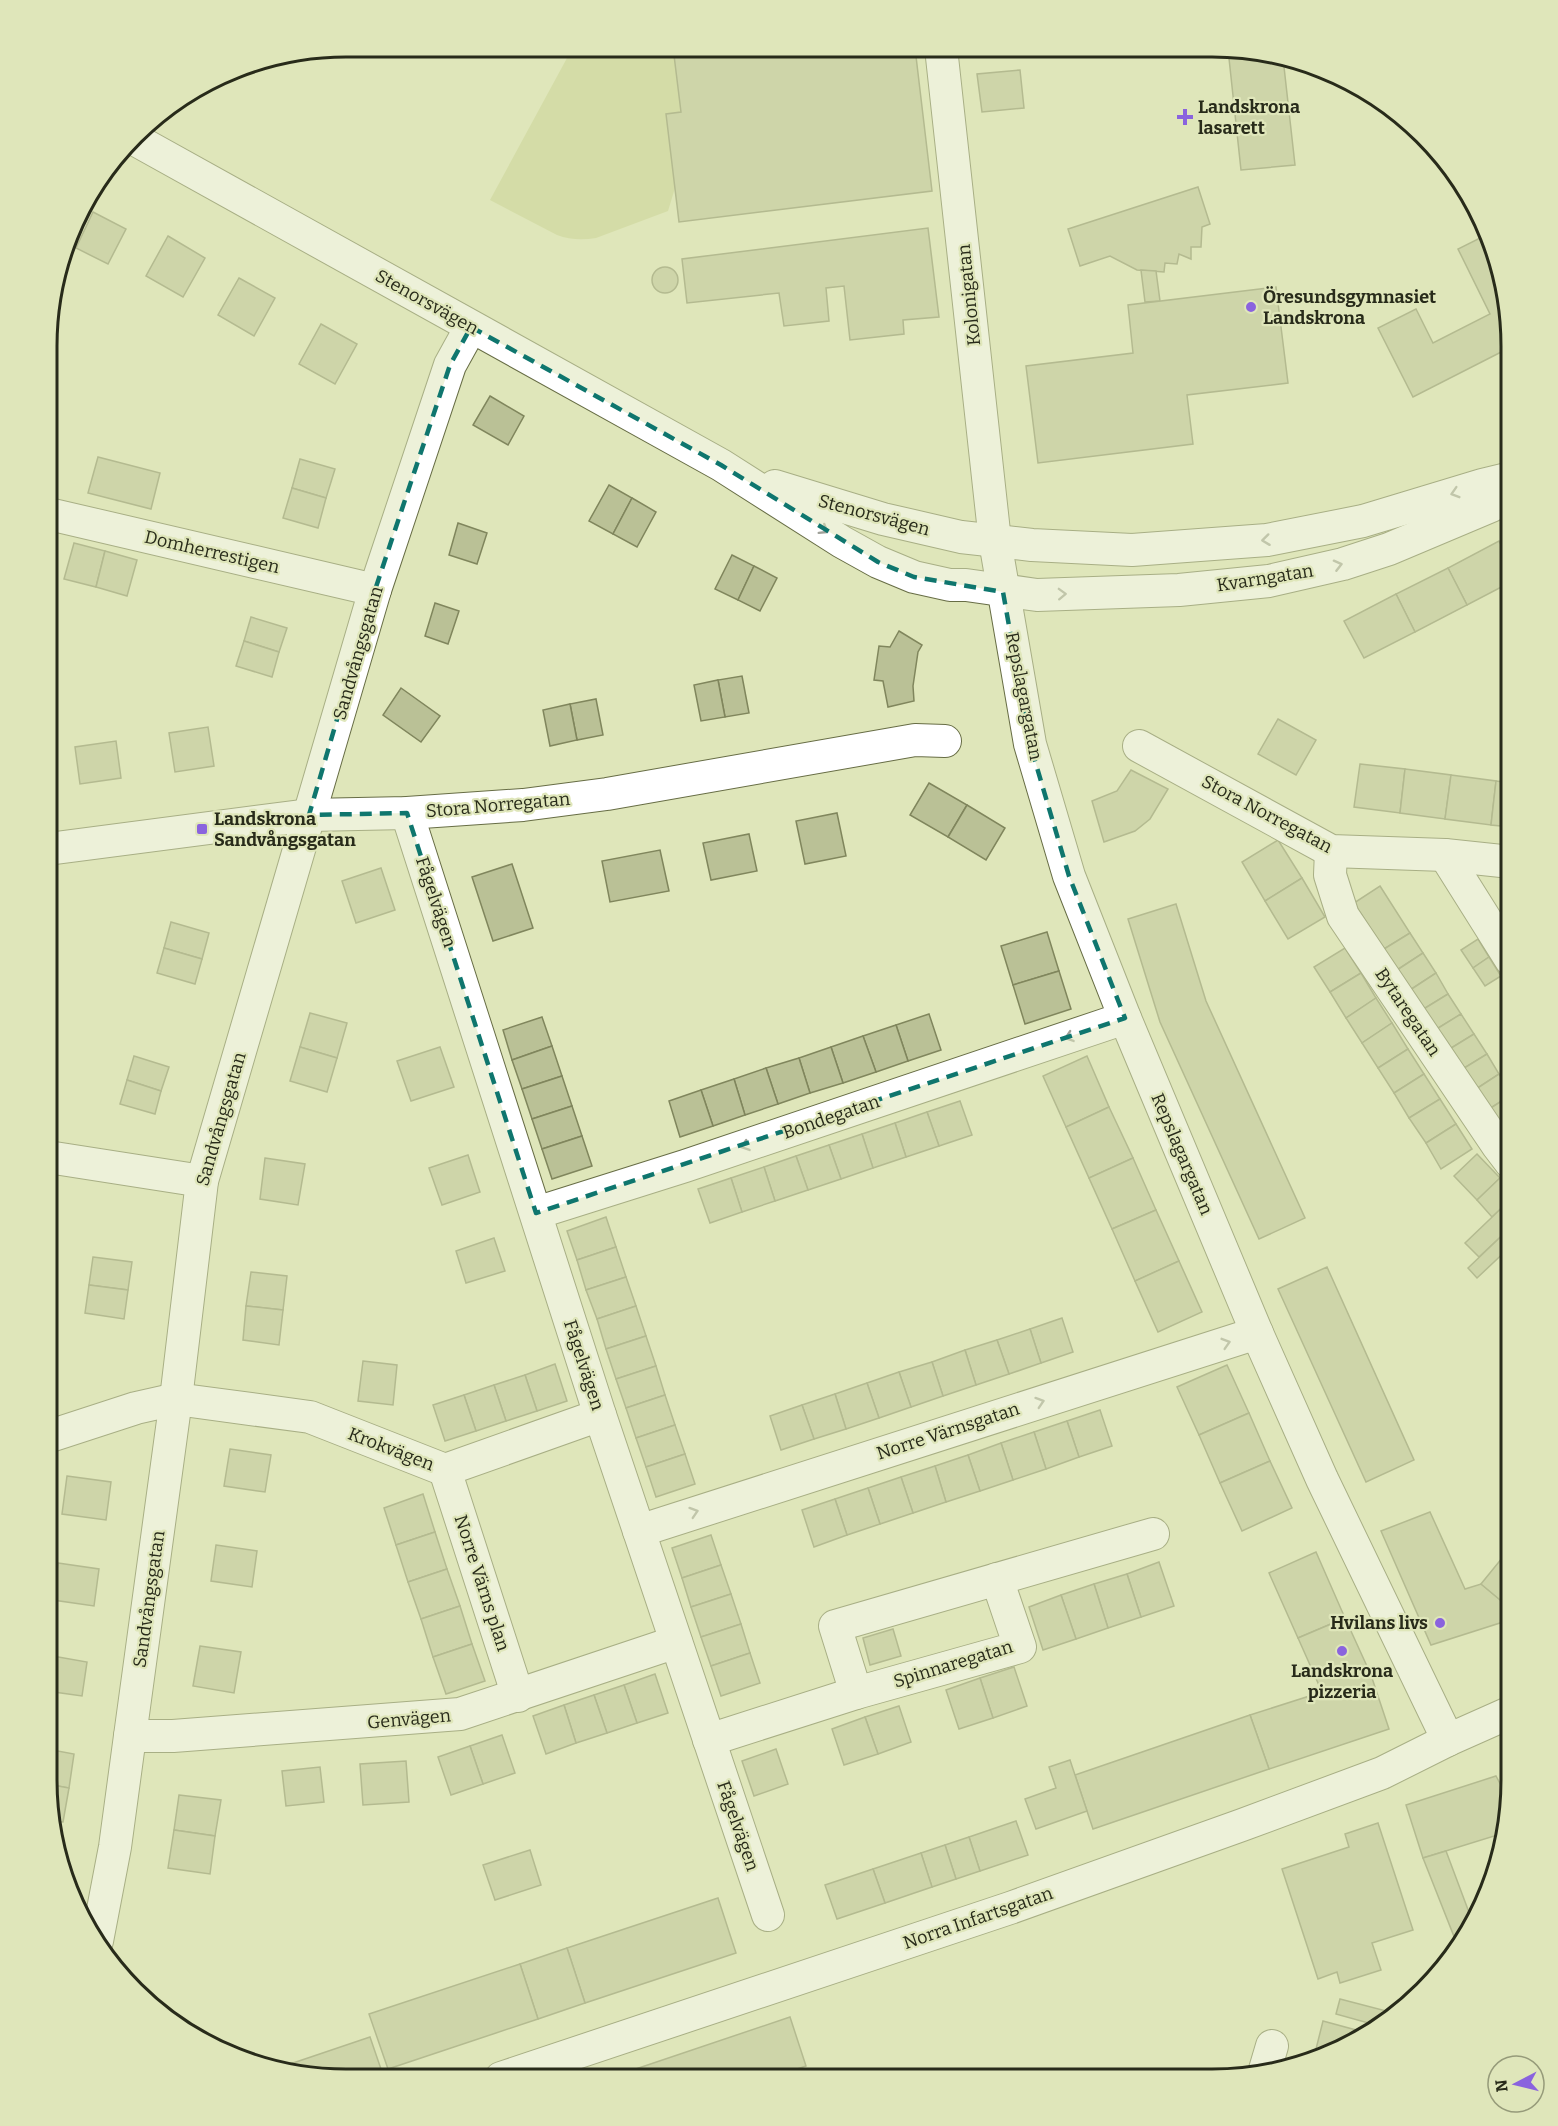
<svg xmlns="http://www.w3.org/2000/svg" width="1558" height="2126" font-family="Bitter,serif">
<rect width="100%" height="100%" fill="#dfe6ba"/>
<path fill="#c8d190" d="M 573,47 L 673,47 L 681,112 L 666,114 L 675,188 L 668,211 L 596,238 C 583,240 570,240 557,235 L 490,200 Z"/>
<g fill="#bac196" stroke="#80865d" stroke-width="1.5">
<polygon points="673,47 915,48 932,191 679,222 666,114 681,112"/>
<polygon points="1228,49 1252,49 1283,58 1295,165 1241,170"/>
<polygon points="1020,70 1024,108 982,112 977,74"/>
<polygon points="1198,187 1210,224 1202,227 1201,247 1191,247 1191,259 1179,254 1177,264 1165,263 1164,272 1137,270 1110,256 1080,266 1068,229"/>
<polygon points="93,212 126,229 108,264 76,248"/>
<polygon points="928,228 939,317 903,320 904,334 850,340 844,286 826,288 829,321 784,326 779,293 687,303 682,259"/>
<polygon points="1488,234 1501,269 1511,347 1413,397 1378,328 1416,309 1433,343 1490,314 1458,249"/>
<polygon points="168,236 205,258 183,297 146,276"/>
<circle cx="665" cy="280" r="13"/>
<polygon points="1141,270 1156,271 1160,301 1145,302"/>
<polygon points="239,278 275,298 254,336 218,315"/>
<polygon points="1276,287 1288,383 1187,395 1193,444 1038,463 1026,366 1133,353 1128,305"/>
<polygon points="321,324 357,344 335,384 299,364"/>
<polygon points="490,396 524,416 508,445 473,425"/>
<polygon points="98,457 160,473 151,509 88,493"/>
<polygon points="300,459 335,469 326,498 292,488"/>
<polygon points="609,485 632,498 613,534 589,521"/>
<polygon points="292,488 326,498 318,528 283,518"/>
<polygon points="632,498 656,512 637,547 613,534"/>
<polygon points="458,523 487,533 477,564 449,555"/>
<polygon points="1499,541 1511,565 1511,582 1467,605 1448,568"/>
<polygon points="74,543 105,551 96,587 64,579"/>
<polygon points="105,551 137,560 127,596 96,587"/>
<polygon points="732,555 754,566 738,600 715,589"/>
<polygon points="754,566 777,578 760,611 738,600"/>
<polygon points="1448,568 1467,605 1415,632 1396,594"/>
<polygon points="1396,594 1415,632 1364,658 1344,621"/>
<polygon points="435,603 459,611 448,644 425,636"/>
<polygon points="251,617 287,628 279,652 244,641"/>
<polygon points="899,631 922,645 918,652 913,686 914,701 888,707 883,681 874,680 879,646 890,647"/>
<polygon points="244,641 279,652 272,677 236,666"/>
<polygon points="742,676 749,713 725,717 718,680"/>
<polygon points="718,680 725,717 701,721 694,685"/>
<polygon points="401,688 440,716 421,742 383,715"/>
<polygon points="596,699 603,735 577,740 570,704"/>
<polygon points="570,704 577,740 550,746 543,710"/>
<polygon points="1278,719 1316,740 1296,775 1258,754"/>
<polygon points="208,727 214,766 175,772 169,733"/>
<polygon points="116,741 121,778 80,784 75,747"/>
<polygon points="1360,764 1405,769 1400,813 1354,807"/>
<polygon points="1405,769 1451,775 1445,819 1400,813"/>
<polygon points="1131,770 1168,789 1150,819 1135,831 1104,842 1092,801 1117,791"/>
<polygon points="1451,775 1496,781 1491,825 1445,819"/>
<polygon points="1496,781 1511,783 1511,827 1491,825"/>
<polygon points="929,783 967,805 948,837 910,815"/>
<polygon points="967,805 1005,828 986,860 948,837"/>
<polygon points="837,813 846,856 805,864 796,821"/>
<polygon points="749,834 757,871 711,880 703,843"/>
<polygon points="1278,840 1302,878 1265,901 1242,862"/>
<polygon points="660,850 669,891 610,902 602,861"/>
<polygon points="512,864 533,928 493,941 472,877"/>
<polygon points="381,868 395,910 356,923 342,881"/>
<polygon points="1302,878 1325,917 1288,939 1265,901"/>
<polygon points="1380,886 1410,933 1384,949 1354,903"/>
<polygon points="1176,904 1206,1001 1305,1218 1259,1239 1160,1022 1128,919"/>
<polygon points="171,922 209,933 202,959 164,948"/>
<polygon points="1047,932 1059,971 1013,985 1001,946"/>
<polygon points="1410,933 1423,953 1397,970 1384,949"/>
<polygon points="1478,939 1489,957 1473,968 1461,950"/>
<polygon points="164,948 202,959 195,984 157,973"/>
<polygon points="1345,948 1361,973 1330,992 1314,967"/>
<polygon points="1423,953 1436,973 1410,990 1397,970"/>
<polygon points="1489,957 1501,976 1485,986 1473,968"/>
<polygon points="1059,971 1071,1009 1025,1024 1013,985"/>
<polygon points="1361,973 1376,998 1346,1018 1330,992"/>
<polygon points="1436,973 1448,994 1422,1010 1410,990"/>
<polygon points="1448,994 1461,1014 1435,1030 1422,1010"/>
<polygon points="1376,998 1392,1023 1362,1043 1346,1018"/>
<polygon points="310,1013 347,1023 337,1058 300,1047"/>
<polygon points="929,1014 941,1050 908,1061 896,1025"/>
<polygon points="1461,1014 1474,1034 1448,1050 1435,1030"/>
<polygon points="542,1017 552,1046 512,1060 503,1030"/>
<polygon points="1392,1023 1408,1049 1378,1068 1362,1043"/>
<polygon points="896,1025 908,1061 876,1072 863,1036"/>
<polygon points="1474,1034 1487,1054 1461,1070 1448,1050"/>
<polygon points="863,1036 876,1072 843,1083 831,1047"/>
<polygon points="552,1046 562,1076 522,1089 512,1060"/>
<polygon points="300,1047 337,1058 327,1092 290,1081"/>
<polygon points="440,1047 454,1087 411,1101 397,1061"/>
<polygon points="831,1047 843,1083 810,1093 799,1058"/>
<polygon points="1408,1049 1424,1074 1394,1093 1378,1068"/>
<polygon points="1487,1054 1499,1074 1473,1091 1461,1070"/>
<polygon points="134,1056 169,1067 161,1091 127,1080"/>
<polygon points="1087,1056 1109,1107 1066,1127 1043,1076"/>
<polygon points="799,1058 810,1093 778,1104 766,1068"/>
<polygon points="766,1068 778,1104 745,1115 734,1079"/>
<polygon points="1424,1074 1440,1099 1409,1118 1394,1093"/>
<polygon points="1499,1074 1511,1095 1486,1111 1473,1091"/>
<polygon points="562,1076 572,1106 532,1119 522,1089"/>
<polygon points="734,1079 745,1115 713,1126 701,1090"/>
<polygon points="127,1080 161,1091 155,1114 120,1104"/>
<polygon points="701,1090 713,1126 680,1137 669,1101"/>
<polygon points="1511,1095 1511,1123 1499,1131 1486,1111"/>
<polygon points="1440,1099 1456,1124 1426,1143 1409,1118"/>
<polygon points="960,1101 972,1135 939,1146 927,1112"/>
<polygon points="572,1106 582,1136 542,1149 532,1119"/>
<polygon points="1109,1107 1133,1158 1089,1178 1066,1127"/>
<polygon points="927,1112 939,1146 906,1157 895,1123"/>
<polygon points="895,1123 906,1157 873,1168 862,1134"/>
<polygon points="1456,1124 1472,1149 1441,1169 1426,1143"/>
<polygon points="862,1134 873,1168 841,1179 829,1145"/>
<polygon points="582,1136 592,1166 552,1179 542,1149"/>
<polygon points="829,1145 841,1179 808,1190 796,1156"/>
<polygon points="1477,1154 1500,1178 1477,1200 1454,1176"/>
<polygon points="468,1155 480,1192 442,1205 429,1168"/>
<polygon points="796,1156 808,1190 775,1201 764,1167"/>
<polygon points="265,1158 305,1164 298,1205 260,1199"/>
<polygon points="1133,1158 1156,1210 1112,1229 1089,1178"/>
<polygon points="764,1167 775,1201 742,1212 731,1178"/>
<polygon points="731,1178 742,1212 710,1223 698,1189"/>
<polygon points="1500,1178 1511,1190 1511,1199 1492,1217 1477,1200"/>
<polygon points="1511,1199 1511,1227 1479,1257 1465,1243"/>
<polygon points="1156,1210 1179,1261 1135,1281 1112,1229"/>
<polygon points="606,1217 616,1247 577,1260 567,1231"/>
<polygon points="1511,1227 1511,1246 1477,1278 1468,1268"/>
<polygon points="494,1238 505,1271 466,1283 456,1251"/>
<polygon points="616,1247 626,1277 586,1290 577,1260"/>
<polygon points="93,1257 132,1262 128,1290 89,1285"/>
<polygon points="1179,1261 1202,1312 1158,1332 1135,1281"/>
<polygon points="1327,1267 1414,1460 1366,1482 1278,1289"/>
<polygon points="251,1272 287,1276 283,1310 246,1306"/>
<polygon points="626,1277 636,1306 597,1319 586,1290"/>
<polygon points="89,1285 128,1290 124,1319 85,1313"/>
<polygon points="246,1306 283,1310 279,1345 243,1340"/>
<polygon points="636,1306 646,1336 606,1349 597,1319"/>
<polygon points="1062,1318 1073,1352 1041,1363 1030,1329"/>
<polygon points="1030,1329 1041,1363 1009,1374 997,1340"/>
<polygon points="646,1336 656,1366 616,1379 606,1349"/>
<polygon points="997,1340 1009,1374 976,1385 965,1350"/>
<polygon points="965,1350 976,1385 943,1396 932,1362"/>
<polygon points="363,1361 397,1365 393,1405 358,1401"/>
<polygon points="932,1362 943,1396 911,1407 899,1372"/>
<polygon points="555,1364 567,1401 537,1411 525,1375"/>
<polygon points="1227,1365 1249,1413 1199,1435 1177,1387"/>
<polygon points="656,1366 665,1395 626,1408 616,1379"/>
<polygon points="899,1372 911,1407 879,1418 867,1383"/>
<polygon points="525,1375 537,1411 506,1421 494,1385"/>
<polygon points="867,1383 879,1418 846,1429 835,1394"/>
<polygon points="494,1385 506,1421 476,1431 464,1395"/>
<polygon points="835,1394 846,1429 814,1439 802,1405"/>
<polygon points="464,1395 476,1431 445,1441 433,1405"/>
<polygon points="665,1395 675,1425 636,1438 626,1408"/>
<polygon points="802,1405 814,1439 781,1450 770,1416"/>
<polygon points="1100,1410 1112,1446 1079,1457 1067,1421"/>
<polygon points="1249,1413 1270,1461 1220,1483 1199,1435"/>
<polygon points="1067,1421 1079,1457 1046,1469 1034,1432"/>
<polygon points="675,1425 685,1454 646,1467 636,1438"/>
<polygon points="1034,1432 1046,1469 1013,1480 1001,1443"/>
<polygon points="1001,1443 1013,1480 980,1491 968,1455"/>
<polygon points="230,1449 271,1455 265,1492 224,1486"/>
<polygon points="685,1454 695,1484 656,1497 646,1467"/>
<polygon points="968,1455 980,1491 946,1502 935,1466"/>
<polygon points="1270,1461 1292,1508 1242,1531 1220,1483"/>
<polygon points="935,1466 946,1502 913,1513 901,1477"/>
<polygon points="67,1476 111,1482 106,1520 62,1514"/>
<polygon points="901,1477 913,1513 880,1524 868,1488"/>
<polygon points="868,1488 880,1524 847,1535 835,1499"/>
<polygon points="423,1494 435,1532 396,1545 384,1508"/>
<polygon points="835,1499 847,1535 814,1547 802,1510"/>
<polygon points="1430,1512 1465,1589 1481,1584 1511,1609 1511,1612 1503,1622 1431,1645 1381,1531"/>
<polygon points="435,1532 447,1569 408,1582 396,1545"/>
<polygon points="711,1535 721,1565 682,1578 672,1548"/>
<polygon points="216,1545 257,1551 252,1587 211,1581"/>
<polygon points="1511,1547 1511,1609 1481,1584"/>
<polygon points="1316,1552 1345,1618 1298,1638 1269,1573"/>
<polygon points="1159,1562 1174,1606 1141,1617 1127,1574"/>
<polygon points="58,1563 99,1569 94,1606 53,1600"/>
<polygon points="721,1565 731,1594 691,1607 682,1578"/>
<polygon points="447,1569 460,1606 421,1619 408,1582"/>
<polygon points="1127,1574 1141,1617 1108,1628 1094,1584"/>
<polygon points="1094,1584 1108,1628 1076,1639 1061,1595"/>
<polygon points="731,1594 741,1624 701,1637 691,1607"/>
<polygon points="1061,1595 1076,1639 1043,1650 1029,1607"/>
<polygon points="460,1606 472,1644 433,1657 421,1619"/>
<polygon points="1345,1618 1371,1675 1389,1729 1269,1769 1250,1715 1322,1692 1298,1638"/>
<polygon points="741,1624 750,1653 711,1666 701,1637"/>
<polygon points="893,1629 901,1656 870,1665 863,1638"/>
<polygon points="472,1644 485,1681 446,1694 433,1657"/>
<polygon points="200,1646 241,1652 234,1693 193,1686"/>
<polygon points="750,1653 760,1683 721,1696 711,1666"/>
<polygon points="47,1655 87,1662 82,1696 47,1691"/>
<polygon points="1014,1667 1027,1706 993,1718 980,1678"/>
<polygon points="655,1674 668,1713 637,1723 624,1685"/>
<polygon points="980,1678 993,1718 959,1729 946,1690"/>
<polygon points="624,1685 637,1723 607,1733 594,1695"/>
<polygon points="594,1695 607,1733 576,1743 564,1705"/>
<polygon points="564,1705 576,1743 546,1754 533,1716"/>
<polygon points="899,1706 911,1742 878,1754 865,1717"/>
<polygon points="1250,1715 1269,1769 1093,1829 1075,1775"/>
<polygon points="865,1717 878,1754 844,1765 832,1729"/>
<polygon points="502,1735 515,1773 483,1784 470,1746"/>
<polygon points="470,1746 483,1784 451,1795 438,1757"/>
<polygon points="47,1749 74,1754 69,1788 47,1784"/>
<polygon points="776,1749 788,1784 754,1796 742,1761"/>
<polygon points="1070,1760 1087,1811 1036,1829 1025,1799 1056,1788 1049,1767"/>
<polygon points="406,1761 409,1802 363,1805 360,1764"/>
<polygon points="320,1767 324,1802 286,1806 282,1771"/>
<polygon points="1496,1776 1503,1789 1509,1810 1504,1833 1423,1858 1406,1805"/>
<polygon points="47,1784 69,1788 63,1822 52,1821"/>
<polygon points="1511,1787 1511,1800 1509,1810 1503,1789"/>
<polygon points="179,1795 221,1800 215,1836 174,1830"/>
<polygon points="1016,1821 1028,1855 980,1871 969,1837"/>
<polygon points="1378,1823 1413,1930 1372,1943 1381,1970 1340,1983 1337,1972 1318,1979 1282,1869 1349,1847 1345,1834"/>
<polygon points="174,1830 215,1836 210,1874 168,1868"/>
<polygon points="969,1837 980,1871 956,1879 945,1845"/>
<polygon points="945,1845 956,1879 932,1887 921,1853"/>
<polygon points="530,1850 541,1885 495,1900 483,1865"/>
<polygon points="1446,1851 1473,1923 1462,1945 1457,1944 1423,1858"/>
<polygon points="921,1853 932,1887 885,1903 873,1869"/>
<polygon points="873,1869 885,1903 837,1919 825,1885"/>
<polygon points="718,1898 736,1953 585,2003 567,1948"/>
<polygon points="567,1948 585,2003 538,2019 520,1964"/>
<polygon points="520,1964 538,2019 388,2069 369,2014"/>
<polygon points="1340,1999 1394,2013 1394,2016 1379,2026 1336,2014"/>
<polygon points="790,2017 806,2066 770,2078 609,2078"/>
<polygon points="1323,2021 1367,2033 1366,2034 1345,2048 1313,2061"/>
<polygon points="370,2037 383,2075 376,2077 307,2077 297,2075 293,2063"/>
<polygon points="293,2063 297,2075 274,2069"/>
</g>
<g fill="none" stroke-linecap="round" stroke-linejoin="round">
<defs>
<g id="minor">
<polyline points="941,48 995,541 1030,744 1069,876 1125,1018 1257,1333 1322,1479 1448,1740"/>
<polyline points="134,139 721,465 842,542 878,562 914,577 950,585 966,585 1037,595 1179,590 1269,581 1343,564 1389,549 1491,506 1511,492"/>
<polyline points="775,486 883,519 961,537 1032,545 1132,550 1267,540 1363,521 1482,485 1511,478"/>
<polyline points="49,514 375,590"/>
<polyline points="1139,746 1331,851 1445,855 1511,862"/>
<polyline points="407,813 600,1415 768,1915"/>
<polyline points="48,849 309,815 407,813 523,805 607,794 915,740 945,741"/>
<polyline points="1331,851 1330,875 1343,916 1498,1146 1511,1163"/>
<polyline points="1445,855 1511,960"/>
<polyline points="48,1157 202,1181"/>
<polyline points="536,1213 685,1166 1125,1018"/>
<polyline points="47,1437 136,1408 176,1399 310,1417 445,1470 600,1415"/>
<polyline points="445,1470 518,1696"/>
<polyline points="639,1531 1257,1333"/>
<polyline points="856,1693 835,1626 1153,1534"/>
<polyline points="130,1736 173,1736 460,1714 676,1642"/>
<polyline points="709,1740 856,1693 1020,1647 997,1579"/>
<polyline points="97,1941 115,1847 130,1736 176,1399 202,1181 375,590 450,365 471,327"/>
<polyline points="1264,2073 1272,2046"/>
<polyline points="501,2078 1010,1908 1242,1825 1382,1773 1448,1740 1511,1712"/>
</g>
</defs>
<use href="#minor" stroke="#676d45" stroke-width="34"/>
<use href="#minor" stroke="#fff" stroke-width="32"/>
</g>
<defs><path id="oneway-chevron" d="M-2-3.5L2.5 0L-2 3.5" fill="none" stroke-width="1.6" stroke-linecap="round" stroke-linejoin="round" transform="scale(1.5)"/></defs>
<g stroke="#9ea098">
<use href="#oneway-chevron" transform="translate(1455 493) rotate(163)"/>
<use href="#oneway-chevron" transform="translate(824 530) rotate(32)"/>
<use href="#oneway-chevron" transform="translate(1266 540) rotate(173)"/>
<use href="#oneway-chevron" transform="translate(1338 565) rotate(-14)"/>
<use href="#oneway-chevron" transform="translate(1062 594) rotate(-2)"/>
<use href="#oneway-chevron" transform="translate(1069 1037) rotate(161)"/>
<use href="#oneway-chevron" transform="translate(745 1146) rotate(161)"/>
<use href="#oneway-chevron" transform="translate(1226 1343) rotate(-17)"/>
<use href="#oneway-chevron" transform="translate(1040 1402) rotate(-18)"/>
<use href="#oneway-chevron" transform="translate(694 1512) rotate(-18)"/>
</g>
<path d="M0 0H1558V2126H0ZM 471,327 L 721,465 L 878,562 L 914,577 L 1003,592 L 1030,744 L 1069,876 L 1125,1018 L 536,1213 L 407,813 L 309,815 L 375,590 L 450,365 Z" fill="#dfe6ba" fill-opacity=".55" fill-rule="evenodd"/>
<path fill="none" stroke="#0f766e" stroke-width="4.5" stroke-dasharray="12 8" stroke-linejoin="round" d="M 471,327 L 721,465 L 878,562 L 914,577 L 1003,592 L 1030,744 L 1069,876 L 1125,1018 L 536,1213 L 407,813 L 309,815 L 375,590 L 450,365 Z"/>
<g fill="#8a63de" stroke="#dfe6ba" stroke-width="2">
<path d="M1182 108h6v6h6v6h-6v6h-6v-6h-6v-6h6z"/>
<circle cx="1251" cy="307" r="6"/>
<rect x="196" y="823" width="12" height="12" rx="3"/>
<circle cx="1440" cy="1623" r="6"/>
<circle cx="1342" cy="1651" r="6"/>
</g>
<g text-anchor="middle" stroke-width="4.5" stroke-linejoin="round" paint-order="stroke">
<g font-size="18" font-weight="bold" fill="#282b1a" stroke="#dfe6ba" text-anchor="start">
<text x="1198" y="113">Landskrona<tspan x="1198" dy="21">lasarett</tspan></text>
<text x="1263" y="303">Öresundsgymnasiet<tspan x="1263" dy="21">Landskrona</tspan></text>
<text x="214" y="825">Landskrona<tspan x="214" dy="21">Sandvångsgatan</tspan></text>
<text x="1428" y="1629" text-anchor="end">Hvilans livs</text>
<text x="1342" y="1677" text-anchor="middle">Landskrona<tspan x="1342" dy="21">pizzeria</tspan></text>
</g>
<g font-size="18" fill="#282b1a" stroke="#dfe6ba">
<text transform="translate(969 295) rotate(-96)" y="6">Kolonigatan</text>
<text transform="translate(427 302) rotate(29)" y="6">Stenorsvägen</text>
<text transform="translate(874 515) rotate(15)" y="6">Stenorsvägen</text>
<text transform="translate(212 552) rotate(13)" y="6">Domherrestigen</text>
<text transform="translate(1265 578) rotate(-9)" y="6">Kvarngatan</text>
<text transform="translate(358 653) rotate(-74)" y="6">Sandvångsgatan</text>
<text transform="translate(1024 696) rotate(79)" y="6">Repslagargatan</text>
<text transform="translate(498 805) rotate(-5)" y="6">Stora Norregatan</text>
<text transform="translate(1267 814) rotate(28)" y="6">Stora Norregatan</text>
<text transform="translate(436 902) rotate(72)" y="6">Fågelvägen</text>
<text transform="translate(1408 1012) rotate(56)" y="6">Bytaregatan</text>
<text transform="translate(831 1117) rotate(-19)" y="6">Bondegatan</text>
<text transform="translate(221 1119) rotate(-74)" y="6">Sandvångsgatan</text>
<text transform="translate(1182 1154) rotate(67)" y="6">Repslagargatan</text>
<text transform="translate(584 1365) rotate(72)" y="6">Fågelvägen</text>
<text transform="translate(948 1431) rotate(-18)" y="6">Norre Värnsgatan</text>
<text transform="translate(391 1449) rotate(21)" y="6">Krokvägen</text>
<text transform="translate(482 1583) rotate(72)" y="6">Norre Värns plan</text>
<text transform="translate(149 1599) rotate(-82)" y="6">Sandvångsgatan</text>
<text transform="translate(953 1664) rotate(-17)" y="6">Spinnaregatan</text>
<text transform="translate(409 1719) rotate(-5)" y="6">Genvägen</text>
<text transform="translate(738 1826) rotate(71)" y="6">Fågelvägen</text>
<text transform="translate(978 1918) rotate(-19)" y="6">Norra Infartsgatan</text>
</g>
</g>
<path d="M0 0H1558V2126H0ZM346 57H1212A289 289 0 0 1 1501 346V1780A289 289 0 0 1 1212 2069H346A289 289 0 0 1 57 1780V346A289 289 0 0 1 346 57Z" fill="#dfe6ba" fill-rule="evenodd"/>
<path fill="none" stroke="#282b1a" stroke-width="3" d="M346 57H1212A289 289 0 0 1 1501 346V1780A289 289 0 0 1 1212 2069H346A289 289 0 0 1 57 1780V346A289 289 0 0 1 346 57Z"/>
<g transform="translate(1516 2084) rotate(263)"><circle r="28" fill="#dfe6ba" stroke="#969b7a" stroke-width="1.5"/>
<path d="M0-4.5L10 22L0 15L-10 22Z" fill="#8a63de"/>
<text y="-9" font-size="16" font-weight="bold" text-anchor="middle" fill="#282b1a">N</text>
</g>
</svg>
